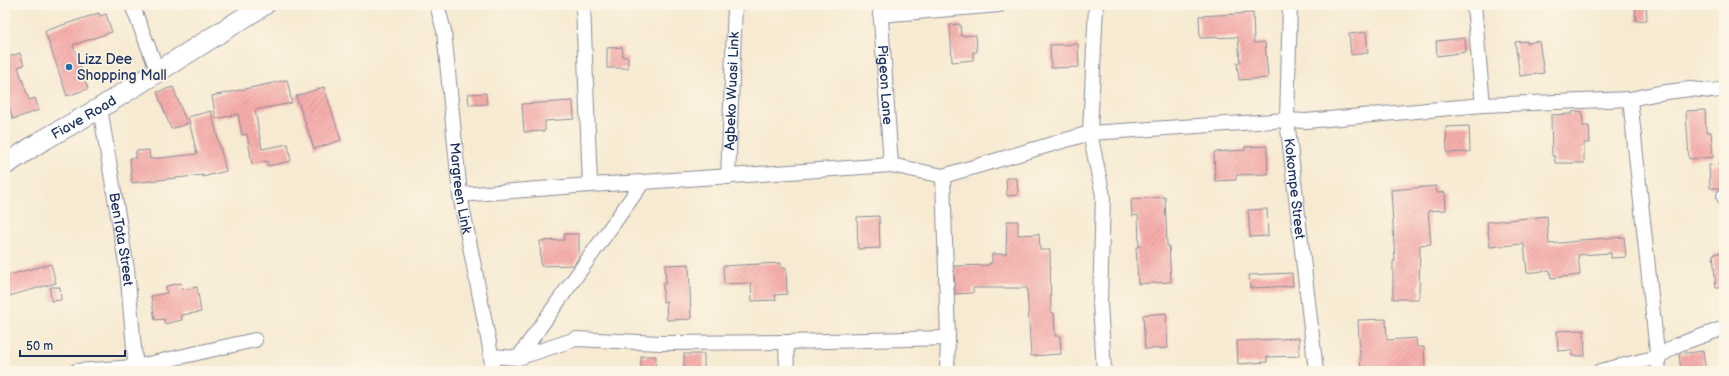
<svg xmlns="http://www.w3.org/2000/svg" width="1729" height="376" font-family="'Balsamiq Sans',sans-serif">
<defs>
<pattern id="building-hatch" width="6" height="6" patternUnits="userSpaceOnUse"><rect width="6" height="6" fill="#f6adab"/><path d="M-1 1l2-2M0 6l6-6M5 7l2-2" fill="none" stroke="#d29596"/></pattern>
</defs>
<rect width="100%" height="100%" fill="#fcf5e5"/>
<filter id="ink" filterUnits="userSpaceOnUse"><feTurbulence type="fractalNoise" baseFrequency=".025" numOctaves="2"/><feDisplacementMap in="SourceGraphic" scale="8" xChannelSelector="R" yChannelSelector="G"/><feConvolveMatrix kernelMatrix="1 2 1 2 8 2 1 2 1" color-interpolation-filters="sRGB"/></filter>
<filter id="wash" filterUnits="userSpaceOnUse"><feTurbulence type="fractalNoise" baseFrequency=".012" numOctaves="4" result="noise"/><feDisplacementMap in="SourceGraphic" scale="16" xChannelSelector="R" yChannelSelector="G"/><feGaussianBlur stdDeviation="0.9" result="paint"/><feColorMatrix in="noise" values="0 0 0 0 0 0 0 0 0 0 0 0 0 0 0 0 0 1.4 0 .05"/><feComposite in="paint" operator="in"/></filter>
<g filter="url(#wash)">
<rect width="100%" height="100%" fill="#f7ead2"/>
<g id="blocks">
<g fill="url(#building-hatch)">
<polygon points="1635,5 1646,5 1647,20 1636,21"/>
<polygon points="99,13 100,16 106,14 112,32 73,45 88,89 67,96 45,31"/>
<polygon points="1253,13 1254,43 1265,42 1268,78 1239,80 1237,63 1240,63 1238,37 1200,38 1199,16"/>
<polygon points="960,24 961,36 976,35 977,52 973,52 973,60 952,62 950,25"/>
<polygon points="1366,32 1368,53 1351,55 1349,34"/>
<polygon points="1465,38 1466,52 1437,56 1436,41"/>
<polygon points="1527,41 1527,43 1539,41 1544,73 1520,76 1515,42"/>
<polygon points="1078,44 1079,67 1051,68 1050,45"/>
<polygon points="622,47 623,57 628,57 628,68 607,68 607,48"/>
<polygon points="20,53 24,65 18,67 29,100 35,98 39,110 13,119 5,95 5,58"/>
<polygon points="287,80 292,103 255,110 262,149 288,144 291,161 268,166 267,161 252,164 247,134 242,135 238,114 216,119 212,96"/>
<polygon points="173,87 187,124 171,129 157,92"/>
<polygon points="324,87 341,140 314,149 296,96"/>
<polygon points="486,93 487,104 469,105 468,94"/>
<polygon points="573,101 574,119 545,121 545,131 524,132 522,104"/>
<polygon points="1705,110 1706,132 1711,132 1713,157 1689,159 1686,111"/>
<polygon points="211,111 226,171 203,177 203,175 132,183 130,158 136,158 136,151 149,150 150,159 197,154 188,117"/>
<polygon points="1582,111 1583,126 1589,126 1590,143 1584,143 1584,163 1555,163 1555,156 1552,156 1551,115 1572,114 1572,112"/>
<polygon points="1469,126 1470,152 1447,153 1446,127"/>
<polygon points="1267,146 1268,174 1236,175 1236,180 1215,181 1214,152 1245,150 1245,147"/>
<polygon points="1724,164 1724,188 1710,188 1709,165"/>
<polygon points="1006,178 1017,178 1018,195 1007,196"/>
<polygon points="1436,186 1437,193 1445,192 1446,210 1428,211 1431,244 1420,245 1419,299 1393,299 1393,261 1395,261 1391,190"/>
<polygon points="1165,197 1167,246 1169,246 1171,282 1138,284 1136,247 1139,247 1138,215 1132,216 1131,199"/>
<polygon points="1267,209 1268,236 1250,237 1248,210"/>
<polygon points="879,216 880,248 858,249 857,217"/>
<polygon points="1547,216 1549,244 1579,241 1579,240 1624,237 1626,257 1611,258 1611,253 1578,255 1580,275 1551,278 1550,270 1527,273 1524,244 1490,247 1487,222"/>
<polygon points="1007,221 1018,221 1018,235 1039,234 1040,250 1050,250 1051,313 1054,313 1055,336 1060,336 1061,354 1031,356 1027,288 973,288 973,293 955,294 954,266 989,265 989,263 992,263 992,254 1006,254"/>
<polygon points="564,234 579,234 579,257 574,265 541,266 540,241 564,240"/>
<polygon points="1724,252 1724,288 1716,288 1713,254"/>
<polygon points="781,263 781,268 786,268 787,294 775,295 776,300 752,301 751,283 724,284 723,266"/>
<polygon points="51,264 56,283 5,297 5,276"/>
<polygon points="689,264 691,319 667,320 666,301 663,302 663,283 666,283 665,265"/>
<polygon points="1292,273 1293,286 1250,288 1249,275"/>
<polygon points="181,283 182,290 197,287 201,312 181,315 182,320 165,324 164,319 155,320 151,296 167,293 166,286"/>
<polygon points="50,287 60,287 61,300 51,301"/>
<polygon points="1166,313 1168,348 1145,349 1143,315"/>
<polygon points="1386,319 1387,340 1416,338 1417,347 1424,347 1425,369 1361,371 1358,320"/>
<polygon points="1584,330 1585,356 1572,356 1572,350 1558,351 1557,331"/>
<polygon points="1299,338 1299,356 1267,357 1267,362 1238,364 1237,341"/>
<polygon points="1703,351 1706,371 1681,371 1679,354"/>
<rect x="684" y="354" width="20" height="17"/>
<polygon points="641,356 656,356 655,371 641,371"/>
</g>
</g>
</g>
<g filter="url(#ink)">
<use href="#blocks" fill-opacity="0" stroke="#898c98" stroke-width="1"/>
<g fill="none" stroke-linecap="round" stroke-linejoin="round">
<defs>
<g id="street">
<polyline points="132,5 158,72"/>
<path id="s1" d="M 437,5 L 444,31 L 460,195 L 489,343 L 493,371"/>
<polyline points="583,5 590,185"/>
<path id="s2" d="M 880,5 L 891,165"/>
<polyline points="1096,5 1090,133 1103,196 1100,303 1104,371"/>
<path id="s3" d="M 1290,5 L 1287,120 L 1316,371"/>
<polyline points="1474,5 1483,105"/>
<polyline points="880,15 999,5"/>
<polyline points="1630,99 1659,371"/>
<path id="s4" d="M 100,108 L 127,269 L 136,371"/>
<polyline points="943,176 948,338 947,371"/>
<path id="s5" d="M 728,177 L 735,5"/>
<polyline points="460,195 590,185 643,182 891,165 943,176 1090,133 1287,120 1306,121 1483,105 1630,99 1659,93 1690,89 1713,91 1724,89"/>
<polyline points="1724,196 1724,197"/>
<polyline points="786,342 787,371"/>
<polyline points="491,356 518,358 576,339 660,343 786,342 948,338"/>
<polyline points="518,358 643,182"/>
<polyline points="76,371 135,367 255,340"/>
<polyline points="1600,371 1658,357 1677,345 1724,328"/>
</g>
<g id="secondary">
<path id="s6" d="M 5,165 L 40,142 L 100,108 L 264,5"/>
</g>
</defs>
<use href="#street" stroke="#898c98" stroke-width="16"/>
<use href="#secondary" stroke="#898c98" stroke-width="22"/>
<use href="#street" stroke="#fff" stroke-width="14"/>
<use href="#secondary" stroke="#fff" stroke-width="20"/>
</g>
</g>
<circle fill="#1f6fb2" stroke="#fcf5e5" stroke-width="1.5" cx="69" cy="67" r="4"/>
<g text-anchor="middle" stroke-width="3.5" stroke-linejoin="round" paint-order="stroke">
<g font-size="14" fill="#1b2f5e" stroke="#fcf5e5" text-anchor="start">
<text x="77" y="64">Lizz Dee<tspan x="77" dy="16">Shopping Mall</tspan></text>
</g>
<g font-size="14" fill="#1b2f5e" stroke="#fcf5e5">
<text dy="5" stroke="none"><textPath href="#s2" startOffset="80">Pigeon Lane</textPath></text>
<text dy="5" stroke="none"><textPath href="#s5" startOffset="86">Agbeko Wuasi Link</textPath></text>
<text dy="5" stroke="none"><textPath href="#s6" startOffset="92">Fiave Road</textPath></text>
<text dy="5" stroke="none"><textPath href="#s1" startOffset="185">Margreen Link</textPath></text>
<text dy="5" stroke="none"><textPath href="#s3" startOffset="184">Kokompe Street</textPath></text>
<text dy="5" stroke="none"><textPath href="#s4" startOffset="133">BenTota Street</textPath></text>
</g>
</g>
<rect width="1729" height="376" fill="none" stroke="#fcf5e5" stroke-width="20"/>
<path d="M20 350v6h105v-6" fill="none" stroke="#1b2f5e" stroke-width="2"/>
<text x="26" y="350" font-size="12" fill="#1b2f5e" stroke="#fcf5e5" stroke-width="3" paint-order="stroke">50 m</text>
</svg>
